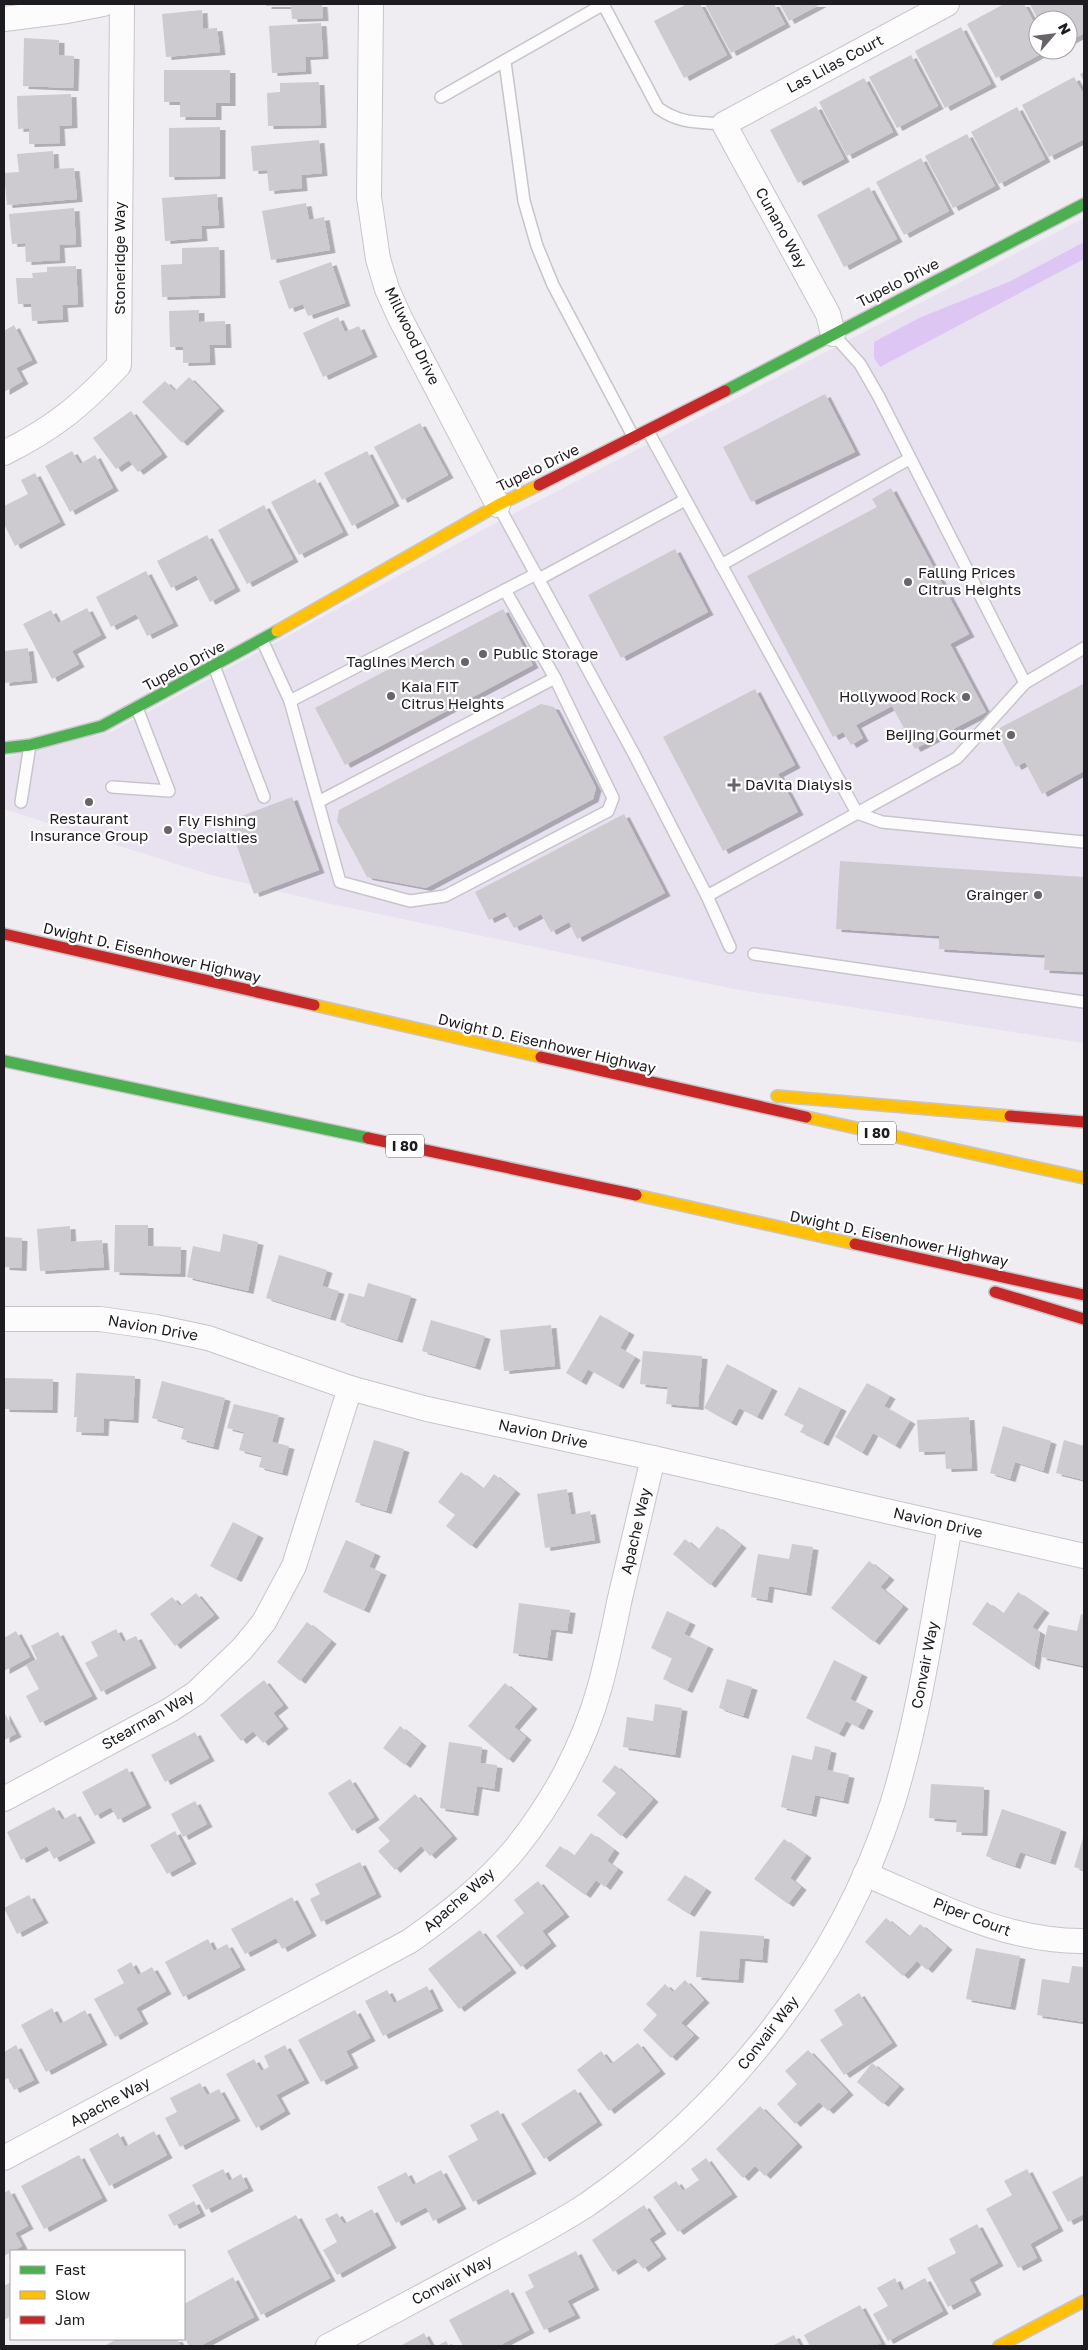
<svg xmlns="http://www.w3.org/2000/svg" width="1088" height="2350" font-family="'Golos Text',sans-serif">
<defs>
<filter id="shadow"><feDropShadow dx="5.5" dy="3" stdDeviation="0" flood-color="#0004"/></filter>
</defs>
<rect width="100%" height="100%" fill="#efecf2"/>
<polygon fill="#e8e2f0" points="1084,218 1084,1043 734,989 327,903 211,875 4,809 4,758 111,732 488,527"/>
<polygon fill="#ddc5f4" points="1084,242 1084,259 880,367 874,358 874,342 919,318 1011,281"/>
<g fill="#cdcad0" filter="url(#shadow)">
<polygon points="266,4 322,4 323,18 292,19 291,6 266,6"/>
<polygon points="687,4 700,4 727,55 684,78 654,21"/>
<polygon points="705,4 774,4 785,24 731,53"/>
<polygon points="780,4 821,4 789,21"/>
<polygon points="1004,4 1024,4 1038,30 1038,50 1048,50 996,78 967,24"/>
<polygon points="1030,4 1084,4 1084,33 1068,42 1068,20 1038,20"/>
<polygon points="202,10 203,29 217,28 220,52 166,57 162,14"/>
<polygon points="321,23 323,56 305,57 306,71 272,73 269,26"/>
<polygon points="961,27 991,84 945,108 915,51"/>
<polygon points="24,38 59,40 59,55 74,56 73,88 23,86"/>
<polygon points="911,55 938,106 897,128 869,77"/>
<polygon points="164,70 230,70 230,103 216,103 216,117 180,117 180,102 164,102"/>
<polygon points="1084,72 1084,82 1080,74"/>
<polygon points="1074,77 1084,95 1084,139 1049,157 1022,105"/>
<polygon points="864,78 893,132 847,156 819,102"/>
<polygon points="319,82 321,125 268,126 267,93 280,92 280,83"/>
<polygon points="71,94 72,125 59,126 60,143 29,144 29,128 18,129 17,96"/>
<polygon points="816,106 844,159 798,183 770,130"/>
<polygon points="1017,107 1045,159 999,184 971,132"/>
<polygon points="220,127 220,176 169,177 169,128"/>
<polygon points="967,134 995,186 953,208 925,156"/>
<polygon points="319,140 322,173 301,175 302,188 269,191 267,170 253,171 251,146"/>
<polygon points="53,151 54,169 74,168 77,199 7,205 4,173 19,172 17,154"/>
<polygon points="921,158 949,211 904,235 876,182"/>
<polygon points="869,187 897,239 844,267 817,215"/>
<polygon points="217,194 219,225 201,226 202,238 165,241 162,198"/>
<polygon points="306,203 309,220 324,217 330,250 271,260 262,211"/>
<polygon points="74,208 76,244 59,245 60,260 26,262 25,243 12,244 9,214"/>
<polygon points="219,247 220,295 162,297 161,265 182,264 182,248"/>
<polygon points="331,262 345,303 308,316 303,304 289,309 279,281"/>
<polygon points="76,266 78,304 62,305 63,319 32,321 31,304 18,304 16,278 33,278 32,273 47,272 47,267"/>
<polygon points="199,310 199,322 225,321 226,345 209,345 210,362 183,363 183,347 170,347 169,311"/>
<polygon points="338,317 345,332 359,326 372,354 323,377 303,333"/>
<polygon points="14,325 32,360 16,368 23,381 4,392 4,331"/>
<polygon points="189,377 219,408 182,443 142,402 165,381 175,391"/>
<polygon points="825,394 855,452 751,502 723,447"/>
<polygon points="131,411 162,454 138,472 129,460 116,469 93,438"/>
<polygon points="420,423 448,475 402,500 374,447"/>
<polygon points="72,451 80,464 95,455 113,488 70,512 45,466"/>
<polygon points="367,451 394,503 352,526 324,473"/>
<polygon points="35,473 60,522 15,546 4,524 4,506 28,494 21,480"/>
<polygon points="315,479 343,532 299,555 271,502"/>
<polygon points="891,488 969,634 950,644 986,712 915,749 892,706 856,725 863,738 851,745 843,732 833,737 747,576 877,507 872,499"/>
<polygon points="264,505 293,559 247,584 218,530"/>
<polygon points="207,535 235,588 210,602 196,575 171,588 157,561"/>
<polygon points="675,549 708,612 621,658 588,595"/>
<polygon points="146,571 173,623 147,636 136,614 111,627 96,597"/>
<polygon points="87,608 101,635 72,651 79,664 52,679 23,624 51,610 58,623"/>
<polygon points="503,609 533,665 345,765 315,708"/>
<polygon points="28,648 32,680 4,683 4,651"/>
<polygon points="1083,684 1084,771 1042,794 1025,762 1016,767 996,730"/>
<polygon points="755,689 795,765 778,774 798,812 723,851 663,737"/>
<polygon points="541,704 554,707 596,788 593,799 426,888 367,877 337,821 339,810"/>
<polygon points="292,797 319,870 254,894 228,821"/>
<polygon points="624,814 665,893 577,939 569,922 551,932 541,914 514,928 505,912 489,920 475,892"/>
<polygon points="840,861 1084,877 1084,972 1044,970 1045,955 939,949 939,936 836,929"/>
<polygon points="115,1225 148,1225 148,1246 181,1247 180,1274 114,1272"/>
<polygon points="70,1226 71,1242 102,1240 104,1267 40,1271 37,1229"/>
<polygon points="223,1234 258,1242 248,1291 187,1277 193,1246 220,1252"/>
<polygon points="4,1237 22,1238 21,1268 4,1267"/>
<polygon points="279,1255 327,1270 322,1286 339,1291 330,1318 266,1298"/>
<polygon points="368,1283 411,1296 397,1340 340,1322 349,1293 364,1297"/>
<polygon points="600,1315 629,1332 620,1348 635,1357 618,1386 588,1369 581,1382 566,1373"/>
<polygon points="431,1320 485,1336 475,1367 422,1351"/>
<polygon points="551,1325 555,1366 504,1371 500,1330"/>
<polygon points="643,1351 702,1356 698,1407 666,1404 668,1387 640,1384"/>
<polygon points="727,1364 772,1388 757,1417 739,1408 731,1423 704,1408"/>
<polygon points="76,1373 135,1376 133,1420 104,1418 103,1433 76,1432 77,1417 74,1417"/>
<polygon points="4,1378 53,1379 52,1410 4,1409"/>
<polygon points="162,1381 225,1398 213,1447 181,1439 184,1427 152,1418"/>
<polygon points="867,1383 890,1396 884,1406 910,1421 895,1446 873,1433 862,1453 835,1437"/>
<polygon points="799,1387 841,1408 823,1443 800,1432 804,1425 784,1415"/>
<polygon points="234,1404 279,1415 272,1442 289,1446 282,1473 259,1467 262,1456 239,1450 244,1432 227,1428"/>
<polygon points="969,1417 972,1468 946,1469 945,1451 919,1452 917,1420"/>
<polygon points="1003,1426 1051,1441 1043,1471 1015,1462 1010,1479 990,1473"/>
<polygon points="374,1440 404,1449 386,1511 355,1502"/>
<polygon points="1064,1440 1084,1446 1084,1480 1056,1473"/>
<polygon points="461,1472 483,1489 494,1474 515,1491 471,1546 446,1526 455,1515 438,1502"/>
<polygon points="567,1489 571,1515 590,1511 595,1540 545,1548 537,1494"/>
<polygon points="233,1522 258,1535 236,1579 210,1566"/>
<polygon points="717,1526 741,1545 710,1585 673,1554 685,1539 698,1550"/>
<polygon points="346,1540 375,1553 369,1567 381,1572 364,1610 323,1592"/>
<polygon points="792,1544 813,1547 806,1593 769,1586 767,1600 751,1597 758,1554 789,1559"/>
<polygon points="869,1561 889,1577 880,1587 903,1606 874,1642 831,1608"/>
<polygon points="1018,1592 1044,1610 1032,1627 1040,1632 1034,1667 972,1624 987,1602 1003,1614"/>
<polygon points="196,1593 214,1615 175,1646 150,1614 172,1597 180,1606"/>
<polygon points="519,1603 570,1610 567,1631 551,1629 547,1658 513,1653"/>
<polygon points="667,1611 690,1622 684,1634 708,1646 687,1690 663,1679 672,1658 651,1648"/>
<polygon points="1081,1614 1084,1615 1084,1666 1041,1657 1048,1625 1077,1631"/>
<polygon points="307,1622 331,1641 300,1681 277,1662"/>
<polygon points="116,1629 123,1642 136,1636 151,1665 101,1692 85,1663 98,1656 91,1642"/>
<polygon points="16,1631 30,1657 4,1671 4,1638"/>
<polygon points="58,1632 92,1696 40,1723 26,1696 39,1689 26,1665 37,1659 31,1646"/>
<polygon points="834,1660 862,1674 850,1699 868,1708 858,1727 846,1721 839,1734 806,1718"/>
<polygon points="727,1679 752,1687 743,1716 719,1708"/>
<polygon points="264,1680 283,1705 273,1713 283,1726 263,1743 253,1731 241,1741 220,1715"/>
<polygon points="505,1683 532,1706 514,1727 526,1737 508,1760 468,1726"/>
<polygon points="655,1704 682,1708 675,1755 623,1747 627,1717 653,1721"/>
<polygon points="4,1712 16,1734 4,1740"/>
<polygon points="400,1726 421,1743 405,1765 383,1748"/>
<polygon points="195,1732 209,1758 165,1782 151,1755"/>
<polygon points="449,1742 482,1747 480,1763 497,1765 494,1789 477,1786 473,1813 440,1808"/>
<polygon points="815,1746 831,1750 827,1770 849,1775 843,1801 815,1795 811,1814 781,1807 792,1755 812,1760"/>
<polygon points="615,1765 653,1799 621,1836 597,1815 616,1793 602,1781"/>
<polygon points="127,1768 146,1805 118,1820 111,1807 95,1816 82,1792"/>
<polygon points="350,1779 374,1817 352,1831 328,1793"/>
<polygon points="931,1784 984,1787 982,1833 956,1832 957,1820 929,1818"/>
<polygon points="415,1794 452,1836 430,1856 421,1846 395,1870 378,1851 390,1841 378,1828"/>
<polygon points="195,1801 207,1824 183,1837 171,1814"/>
<polygon points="54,1807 62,1820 75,1813 90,1840 54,1859 47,1846 21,1860 7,1832"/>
<polygon points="1002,1809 1061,1829 1050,1862 1020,1852 1015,1866 986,1856"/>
<polygon points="175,1831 191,1861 167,1874 150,1845"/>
<polygon points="591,1833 614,1850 607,1861 618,1869 605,1887 596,1880 585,1895 545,1866 560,1846 574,1856"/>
<polygon points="1084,1835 1084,1870 1074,1867"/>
<polygon points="784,1839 806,1855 790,1878 801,1887 788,1904 754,1879"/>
<polygon points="360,1862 376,1894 321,1922 310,1899 320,1894 315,1884"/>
<polygon points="685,1875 706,1889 689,1914 667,1900"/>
<polygon points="538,1881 564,1914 542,1931 551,1943 521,1967 496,1936 524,1913 514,1900"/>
<polygon points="29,1895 43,1920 17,1934 4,1908"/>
<polygon points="292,1897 311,1933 282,1949 276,1938 245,1954 231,1929"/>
<polygon points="886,1918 909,1937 920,1924 947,1947 927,1970 917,1961 903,1976 865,1942"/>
<polygon points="480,1930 511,1970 459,2009 428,1969"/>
<polygon points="700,1931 764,1936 762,1960 740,1958 738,1980 696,1977"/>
<polygon points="208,1939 214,1951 227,1944 240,1967 183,1997 165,1962"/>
<polygon points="976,1948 1020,1956 1010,2007 966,1999"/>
<polygon points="131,1962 138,1975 152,1967 166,1991 136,2008 143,2021 115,2037 94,1999 124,1983 117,1970"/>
<polygon points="1072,1966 1084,1967 1084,2022 1037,2015 1042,1979 1069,1983"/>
<polygon points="685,1980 704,2000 681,2023 694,2035 671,2058 643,2030 657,2015 646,2004 665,1984 673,1992"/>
<polygon points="427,1986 438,2008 383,2036 365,2001 387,1990 394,2003"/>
<polygon points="859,1993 892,2043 844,2075 820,2040 843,2025 834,2010"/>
<polygon points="52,2008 60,2024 85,2010 102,2042 46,2072 21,2025"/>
<polygon points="355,2010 370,2038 346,2051 353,2065 321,2082 298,2040"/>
<polygon points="638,2043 660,2071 609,2111 577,2070 601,2051 611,2064"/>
<polygon points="16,2045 34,2080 14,2090 8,2078 4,2080 4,2052"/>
<polygon points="285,2045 304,2080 276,2095 285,2111 256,2128 226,2074 254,2059 261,2071 269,2067 264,2056"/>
<polygon points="808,2050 848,2092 828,2111 819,2102 795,2124 777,2104 797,2084 785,2071"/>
<polygon points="872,2063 899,2086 883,2104 857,2082"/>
<polygon points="200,2083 207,2095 219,2089 235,2118 180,2147 165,2118 177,2112 170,2098"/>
<polygon points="575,2089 597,2122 544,2159 521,2124"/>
<polygon points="760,2106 797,2144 765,2176 755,2166 743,2178 716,2149"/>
<polygon points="498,2110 531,2171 473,2202 448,2156 478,2140 470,2125"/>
<polygon points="154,2131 167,2155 109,2186 89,2149 118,2133 125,2147"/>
<polygon points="79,2155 102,2198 44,2229 21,2186"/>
<polygon points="706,2158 732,2194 678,2232 653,2197 676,2181 683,2191 699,2180 691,2169"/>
<polygon points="223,2169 229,2181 241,2174 248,2188 206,2210 192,2185"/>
<polygon points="1027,2169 1058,2228 1030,2244 1037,2258 1018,2268 986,2209 1012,2195 1004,2181"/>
<polygon points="441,2170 461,2206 433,2221 426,2207 396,2223 377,2187 406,2172 413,2185"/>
<polygon points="1084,2175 1084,2214 1068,2222 1052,2192"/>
<polygon points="9,2190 28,2226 15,2233 22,2246 4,2256 4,2193"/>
<polygon points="194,2201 200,2213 174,2226 168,2215"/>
<polygon points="644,2205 661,2231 649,2239 661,2256 643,2269 635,2258 613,2272 592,2240"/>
<polygon points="372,2209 391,2245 337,2275 323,2250 337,2242 325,2219 337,2213 344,2224"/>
<polygon points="296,2215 330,2278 261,2315 227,2251"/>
<polygon points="977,2224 998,2263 969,2279 976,2292 948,2307 927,2268 956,2253 949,2239"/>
<polygon points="576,2251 594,2287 567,2301 575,2315 544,2330 525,2292 534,2287 528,2275"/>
<polygon points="233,2277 254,2317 200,2346 189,2346 184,2337 184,2304"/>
<polygon points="895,2278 901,2291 925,2278 943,2311 888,2341 873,2314 888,2306 877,2288"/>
<polygon points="11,2282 11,2316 4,2320 4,2286"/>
<polygon points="508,2289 529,2330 502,2344 504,2346 463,2346 449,2320"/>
<polygon points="860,2305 881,2343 875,2346 810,2346 804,2335"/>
<polygon points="424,2333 431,2346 400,2346"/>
<polygon points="794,2335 800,2346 772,2346"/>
<polygon points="117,2339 177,2339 181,2346 107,2346 106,2345"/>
<polygon points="446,2341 449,2346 437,2346"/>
</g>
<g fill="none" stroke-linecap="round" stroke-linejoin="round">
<defs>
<g id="lane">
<path d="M 603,4 L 658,108 C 680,124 698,122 724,124"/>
<polyline points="505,62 524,201 537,246 553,285 634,438"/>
<polyline points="441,97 604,4"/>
<polyline points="833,334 860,364 879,397 1025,683"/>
<polyline points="648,431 857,813 882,822 1084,842"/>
<polyline points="498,505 634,754 707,896 957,758 1025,683 1084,648"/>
<polyline points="721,565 909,459"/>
<polyline points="539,579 685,500"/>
<polyline points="505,590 536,574"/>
<polyline points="262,640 290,701 340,882 410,901 445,896 608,811 613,798 555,678 318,802"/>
<polyline points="214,666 264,797"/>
<polyline points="290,701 505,590 555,678"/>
<polyline points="112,787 169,791 137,708"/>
<polyline points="21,802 30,745"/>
<polyline points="707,896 730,947"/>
<polyline points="754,954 1084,1002"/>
</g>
<g id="street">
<polyline points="371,4 369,197 378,259 387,289 400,318 498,505"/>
<polyline points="4,19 67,11 103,4"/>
<polyline points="833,334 828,314 724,124 947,4"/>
<path d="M 4,453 C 54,428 81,406 119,365 L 122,4"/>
<polyline points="4,1319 100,1319 156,1327 208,1338 350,1388 427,1409 653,1458 1084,1556"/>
<polyline points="4,1799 170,1710 196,1693 242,1649 264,1622 294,1566 350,1388"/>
<path d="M 865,1874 C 936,1904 1006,1942 1084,1941"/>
<path d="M 4,2158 L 410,1941 C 448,1914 485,1885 515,1849 C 553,1802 584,1745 600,1686 C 608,1657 614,1627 620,1598 C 631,1551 642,1504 653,1458"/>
<path d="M 328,2346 C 378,2320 428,2293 478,2266 C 515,2246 553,2227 588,2204 C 726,2108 840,1967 892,1805 C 920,1715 933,1619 950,1526"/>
</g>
<g id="fast">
<polyline points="725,391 1084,204"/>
<polyline points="4,748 30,745 102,726 277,631"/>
<polyline points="4,1061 368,1138"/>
</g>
<g id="slow">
<polyline points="277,631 498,505 539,485"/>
<polyline points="314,1005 541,1057"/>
<polyline points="777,1096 1010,1116"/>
<polyline points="806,1117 1084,1178"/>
<polyline points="636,1195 855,1244"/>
<polyline points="999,2346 1084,2301"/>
</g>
<g id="jam">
<polyline points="539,485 725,391"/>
<polyline points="4,934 314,1005"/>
<polyline points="541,1057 806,1117"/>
<polyline points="1010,1116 1084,1122"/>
<polyline points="368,1138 636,1195"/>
<polyline points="855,1244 1084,1295"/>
<polyline points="995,1292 1084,1319"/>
</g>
</defs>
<use href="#lane" stroke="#c7c5ca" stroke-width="14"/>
<use href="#street" stroke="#c7c5ca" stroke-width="26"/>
<use href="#fast" stroke="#c7c5ca" stroke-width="14"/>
<use href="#slow" stroke="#c7c5ca" stroke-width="14"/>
<use href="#jam" stroke="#c7c5ca" stroke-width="14"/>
<use href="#lane" stroke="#fdfcfd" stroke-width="11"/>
<use href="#street" stroke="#fdfcfd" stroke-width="24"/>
<use href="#fast" stroke="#4caf50" stroke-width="11"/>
<use href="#slow" stroke="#ffc107" stroke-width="11"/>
<use href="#jam" stroke="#c62828" stroke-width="11"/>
</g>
<g fill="#68656a" stroke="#fff" stroke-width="2">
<circle cx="908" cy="582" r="5"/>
<circle cx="483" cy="654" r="5"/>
<circle cx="465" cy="662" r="5"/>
<circle cx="391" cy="696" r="5"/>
<circle cx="966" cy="697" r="5"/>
<circle cx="1011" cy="735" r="5"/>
<path d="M731.5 777.5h5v5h5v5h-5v5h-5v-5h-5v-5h5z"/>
<circle cx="89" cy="802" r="5"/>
<circle cx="168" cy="830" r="5"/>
<circle cx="1038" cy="895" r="5"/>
</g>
<g text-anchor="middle" stroke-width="4.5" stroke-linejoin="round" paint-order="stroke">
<g fill="#fff" stroke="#626064" stroke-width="1">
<rect x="858" y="1121.5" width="38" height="23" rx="4"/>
<rect x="386" y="1134.5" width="38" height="23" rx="4"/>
</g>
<g font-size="14" font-weight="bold" fill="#1f1c21">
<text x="877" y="1138">I 80</text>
<text x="405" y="1151">I 80</text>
</g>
<g font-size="15" fill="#1f1c21" stroke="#fff">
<text transform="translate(835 64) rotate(-28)" y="5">Las Lilas Court</text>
<text transform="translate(781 228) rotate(61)" y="5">Cunano Way</text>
<text transform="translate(120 258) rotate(-90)" y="5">Stoneridge Way</text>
<text transform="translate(898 283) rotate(-27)" y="5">Tupelo Drive</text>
<text transform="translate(412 336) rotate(64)" y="5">Millwood Drive</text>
<text transform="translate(538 468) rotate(-26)" y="5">Tupelo Drive</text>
<text transform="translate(184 666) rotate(-28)" y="5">Tupelo Drive</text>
<text transform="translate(152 953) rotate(13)" y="5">Dwight D. Eisenhower Highway</text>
<text transform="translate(547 1044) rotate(13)" y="5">Dwight D. Eisenhower Highway</text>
<text transform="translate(899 1239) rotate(12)" y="5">Dwight D. Eisenhower Highway</text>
<text transform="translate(153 1328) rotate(10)" y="5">Navion Drive</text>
<text transform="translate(543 1434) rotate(12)" y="5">Navion Drive</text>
<text transform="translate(938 1523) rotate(13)" y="5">Navion Drive</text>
<text transform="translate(636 1531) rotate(-77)" y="5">Apache Way</text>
<text transform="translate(925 1665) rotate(-79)" y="5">Convair Way</text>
<text transform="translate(148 1720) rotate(-30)" y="5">Stearman Way</text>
<text transform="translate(459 1900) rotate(-41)" y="5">Apache Way</text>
<text transform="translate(972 1917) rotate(21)" y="5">Piper Court</text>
<text transform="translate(768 2033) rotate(-52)" y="5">Convair Way</text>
<text transform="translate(110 2102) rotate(-28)" y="5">Apache Way</text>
<text transform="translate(452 2280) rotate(-28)" y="5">Convair Way</text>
</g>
<g font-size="15" fill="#1f1c21" stroke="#fff" text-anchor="start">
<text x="918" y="578">Falling Prices<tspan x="918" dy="17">Citrus Heights</tspan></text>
<text x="493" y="659">Public Storage</text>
<text x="455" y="667" text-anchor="end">Taglines Merch</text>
<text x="401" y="692">Kaia FIT<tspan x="401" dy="17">Citrus Heights</tspan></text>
<text x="956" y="702" text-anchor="end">Hollywood Rock</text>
<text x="1001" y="740" text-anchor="end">Beijing Gourmet</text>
<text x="745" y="790">DaVita Dialysis</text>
<text x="89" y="824" text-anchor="middle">Restaurant<tspan x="89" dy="17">Insurance Group</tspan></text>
<text x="178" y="826">Fly Fishing<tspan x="178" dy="17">Specialties</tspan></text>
<text x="1028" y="900" text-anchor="end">Grainger</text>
</g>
</g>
<rect width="1088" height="2350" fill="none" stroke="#1f1c21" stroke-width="10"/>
<rect x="10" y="2250" width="175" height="90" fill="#ffffff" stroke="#a5a4a6"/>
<rect x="20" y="2266" width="25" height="8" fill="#4caf50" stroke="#a5a4a6"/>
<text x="55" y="2275" font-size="15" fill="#1f1c21">Fast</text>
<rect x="20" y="2291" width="25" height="8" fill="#ffc107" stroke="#a5a4a6"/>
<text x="55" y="2300" font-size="15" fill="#1f1c21">Slow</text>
<rect x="20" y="2316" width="25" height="8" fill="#c62828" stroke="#a5a4a6"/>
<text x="55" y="2325" font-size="15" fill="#1f1c21">Jam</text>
<g transform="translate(1053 35) rotate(62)"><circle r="24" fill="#ffffff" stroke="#a5a4a6"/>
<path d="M0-4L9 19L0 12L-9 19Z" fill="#68656a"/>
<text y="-8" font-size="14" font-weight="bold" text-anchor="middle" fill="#1f1c21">N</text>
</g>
</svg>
